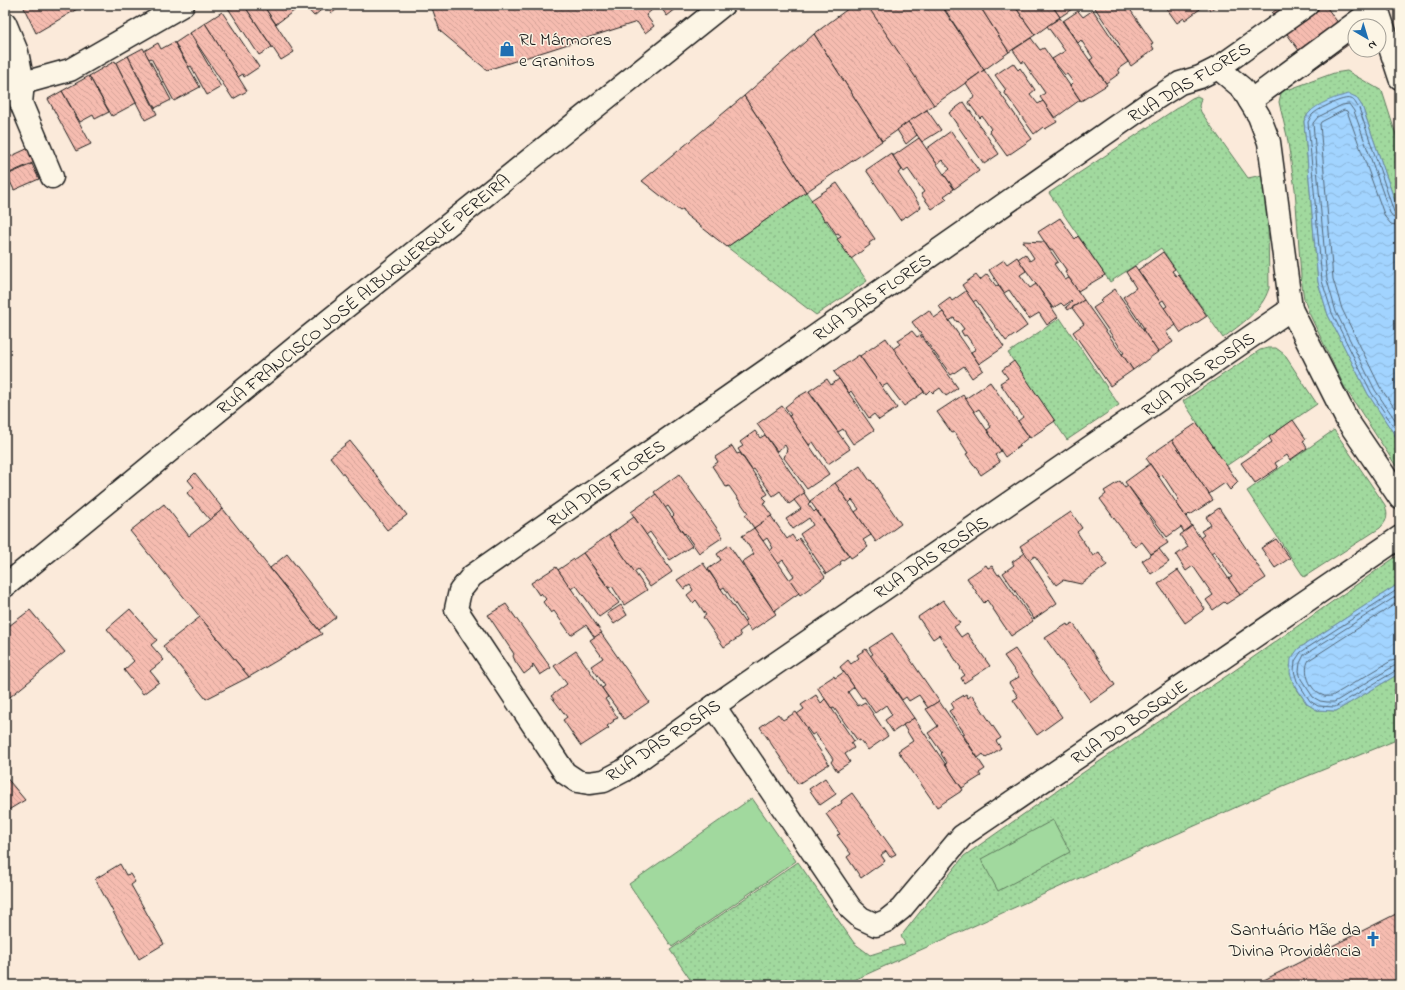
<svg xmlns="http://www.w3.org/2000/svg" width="1405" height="990" font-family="'Indie Flower',sans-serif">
<defs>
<pattern id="grass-dots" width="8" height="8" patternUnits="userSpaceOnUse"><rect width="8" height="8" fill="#a1d99e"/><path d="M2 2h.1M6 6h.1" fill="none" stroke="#8aba88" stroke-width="1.8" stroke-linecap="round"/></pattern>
<pattern id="water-waves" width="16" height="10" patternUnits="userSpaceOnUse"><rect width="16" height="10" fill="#a2d4ff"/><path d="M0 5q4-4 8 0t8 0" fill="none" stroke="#8bb5da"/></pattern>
<pattern id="building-back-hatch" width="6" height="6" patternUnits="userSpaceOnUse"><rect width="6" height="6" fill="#f6bcb0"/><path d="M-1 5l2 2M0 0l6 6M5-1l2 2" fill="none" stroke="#d2a197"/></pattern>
</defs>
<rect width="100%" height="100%" fill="#fbeada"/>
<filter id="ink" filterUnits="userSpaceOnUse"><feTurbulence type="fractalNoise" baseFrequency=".025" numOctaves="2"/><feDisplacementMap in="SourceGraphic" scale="8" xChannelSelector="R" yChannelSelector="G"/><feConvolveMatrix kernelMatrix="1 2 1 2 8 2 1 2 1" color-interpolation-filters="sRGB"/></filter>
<g filter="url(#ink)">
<g fill="url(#grass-dots)" stroke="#5e7a5d">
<polygon points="1347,71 1382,91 1400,147 1400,216 1362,106 1356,97 1308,114 1304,121 1318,282 1328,315 1368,394 1400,443 1400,472 1344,386 1309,313 1304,299 1301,277 1295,189 1287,136 1279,102 1283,85 1290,89 1334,73"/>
<path d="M 1197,96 L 1201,98 L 1199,106 L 1201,112 L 1248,178 L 1262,175 L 1263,177 L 1268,223 L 1269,288 C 1262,311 1241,324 1223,338 L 1161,248 L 1110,282 L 1049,193 L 1192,98 Z"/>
<polygon points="806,192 867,281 816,315 727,247"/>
<polygon points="1060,318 1119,405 1067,440 1008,353"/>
<polygon points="1268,348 1276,348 1284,354 1317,404 1226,466 1183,401 1260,350"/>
<path d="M 1334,430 L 1385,505 C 1388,515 1388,520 1380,528 L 1304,577 L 1247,491 Z"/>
<polygon points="1400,554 1400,583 1298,649 1293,683 1307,704 1317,710 1336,711 1400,673 1400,732 1394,741 1283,786 843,985 694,985 670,950 798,862 854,943 870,955 905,944 901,936 964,856 1081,774 1231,673"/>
</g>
<g fill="#a1d99e" stroke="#5e7a5d">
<polygon points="752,798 796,861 672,947 629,884"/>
<polygon points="1053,820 1070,852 998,891 981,859"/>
</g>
<g fill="url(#water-waves)" stroke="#6c8aa4">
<path d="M 1349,94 L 1356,97 L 1362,106 L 1400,216 L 1400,443 L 1368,394 L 1328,315 L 1318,282 L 1304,121 C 1306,118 1307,115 1309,113 C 1316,104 1338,96 1349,94 Z"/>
<polygon points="1400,583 1400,673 1336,711 1317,710 1307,704 1293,682 1290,672 1291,659 1298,649"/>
</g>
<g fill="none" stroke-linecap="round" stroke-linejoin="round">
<g stroke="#526677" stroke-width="1">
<path d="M 1400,215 L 1397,214 L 1394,212 L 1359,108 C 1356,105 1355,100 1351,99 C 1344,96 1318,109 1313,114 C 1310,117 1310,119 1308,122 L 1322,281 L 1332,313 L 1371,392 L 1400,436"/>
<polyline points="1400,220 1394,218 1390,213 1354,111 1349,104 1342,105 1318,117 1313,123 1327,280 1336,312 1375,390 1400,427"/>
<polyline points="1400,226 1391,224 1385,217 1347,111 1344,110 1321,122 1320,124 1333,279 1342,309 1380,387 1400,416"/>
<polyline points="1400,588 1301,652 1295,661 1294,671 1297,681 1310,701 1318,706 1335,707 1397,670 1400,670"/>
<polyline points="1400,594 1304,655 1300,663 1299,671 1301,679 1313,697 1320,701 1327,702 1334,702 1338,700 1394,666 1400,665"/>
<path d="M 1400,601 L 1309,660 C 1302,670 1310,691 1322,695 C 1325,697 1329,696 1332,696 L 1391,661 L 1400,659"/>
</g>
</g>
<g fill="url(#building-back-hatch)" stroke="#1c1c1c">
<polygon points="30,5 84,5 36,33 24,8"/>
<polygon points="226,5 244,5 272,47 259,55"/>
<polygon points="244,5 263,5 294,52 281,60"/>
<polygon points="263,5 296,5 298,8 276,24"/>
<polygon points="304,5 338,5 340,7 332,13 326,6 314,16"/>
<polygon points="431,5 658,5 646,15 654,26 645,33 637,22 487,70 440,31"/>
<polygon points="659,5 681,5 667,16"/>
<polygon points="853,5 870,5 935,104 882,141 814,34 826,25"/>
<polygon points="867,5 941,5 984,70 934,105"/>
<polygon points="942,5 979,5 1009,52 984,70"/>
<polygon points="979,5 1014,5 1035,35 1009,52"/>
<polygon points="1014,5 1052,5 1060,17 1035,35"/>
<polygon points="1052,5 1078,5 1060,17"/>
<polygon points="1093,5 1127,5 1153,43 1151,44 1154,49 1131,66 1118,47 1120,45"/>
<polygon points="1164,5 1198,5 1200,9 1185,20 1184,18 1177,23"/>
<polygon points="1207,5 1218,5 1210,10"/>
<polygon points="1282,5 1325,5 1352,42 1313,70 1272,13"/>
<polygon points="1093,10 1128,62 1118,69 1120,73 1106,83 1090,60 1093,58 1081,40 1078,43 1063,21 1078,11 1083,17"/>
<polygon points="222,12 259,67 244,77 243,74 238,77 205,23"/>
<polygon points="1060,18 1107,85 1081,101 1070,85 1073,82 1067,74 1065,75 1052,59 1065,51 1047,26"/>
<polygon points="205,23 247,91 233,99 190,33"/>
<polygon points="190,33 221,87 207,95 191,66 189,67 175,43"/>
<polygon points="814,34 882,141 806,192 744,96"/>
<polygon points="1031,38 1040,50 1044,48 1080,100 1055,118 1040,97 1045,93 1023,61 1022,63 1013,50"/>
<polygon points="174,42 200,87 174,101 151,58 149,59 144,51 158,43 161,49"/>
<polygon points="143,48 171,100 155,108 128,56"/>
<polygon points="128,56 157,114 145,120 116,63"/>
<polygon points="115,61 136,103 112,116 89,76"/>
<polygon points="1013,63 1018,70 1020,68 1035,90 1030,94 1038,104 1043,101 1057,122 1045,129 1043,127 1034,134 1004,92 1006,90 995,75"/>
<polygon points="984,70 1032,139 1007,156 989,131 991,129 982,116 980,118 968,102 975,97 966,83"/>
<polygon points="89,76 109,112 95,119 93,115 80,122 62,91"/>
<polygon points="62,91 91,144 76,151 48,99"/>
<polygon points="744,96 806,192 727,247 686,215 683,209 680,211 642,181"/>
<polygon points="964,102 999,154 984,164 949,113"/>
<polygon points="927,110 941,130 922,142 908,122"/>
<polygon points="908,122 917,135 906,144 897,130"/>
<polygon points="951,131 979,171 954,189 944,174 950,169 942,160 937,164 926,149"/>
<polygon points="919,138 954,189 944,196 947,199 932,209 921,194 924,192 908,169 904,172 893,156"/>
<polygon points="31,147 37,161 5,175 5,159"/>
<polygon points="891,153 902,170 898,173 921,207 907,217 906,216 900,220 866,170"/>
<polygon points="32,164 39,179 14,190 7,175"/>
<polygon points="837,183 875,239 869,243 870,245 851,259 837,239 841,237 838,233 836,234 827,220 825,221 811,200"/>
<polygon points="1060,218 1075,239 1078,236 1105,275 1078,291 1065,272 1067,271 1052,249 1050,250 1038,232"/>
<polygon points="1023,241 1044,242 1058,262 1054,264 1065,280 1069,278 1084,300 1068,310 1066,307 1072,302 1071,301 1064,306 1061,303 1053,308 1018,259 1025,254 1030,261 1034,258"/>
<polygon points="1163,252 1175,269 1172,271 1176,276 1178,274 1207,316 1181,333 1164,308 1167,306 1163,300 1160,302 1138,270"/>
<polygon points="1017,257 1026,271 1020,275 1030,288 1036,284 1058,317 1047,325 1039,313 1029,319 1009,290 1004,293 989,270 1004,260 1007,264"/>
<polygon points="1135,266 1176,325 1166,332 1173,342 1158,352 1143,330 1144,328 1123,297 1136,288 1126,272"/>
<polygon points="987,274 996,286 998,285 1027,326 1006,341 976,300 973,302 962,285 976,275 980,280"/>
<polygon points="1115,289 1158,352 1133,370 1122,354 1124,353 1093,308 1102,302 1100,300"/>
<polygon points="966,291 1004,347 979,364 971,352 976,349 966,335 964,336 961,331 964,329 958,321 957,322 954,318 949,321 939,306 950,298 952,301"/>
<polygon points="1084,300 1133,370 1110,386 1073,332 1084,324 1072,308"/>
<polygon points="929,310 934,318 943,312 983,370 972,378 964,366 951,375 912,322"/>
<polygon points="912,331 917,337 920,335 958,388 946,396 940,388 933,393 930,390 926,394 893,349 900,344 898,340"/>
<polygon points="886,338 924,392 904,406 887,384 882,387 860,356"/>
<polygon points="859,355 897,408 879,420 874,414 869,418 851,391 849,393 834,372"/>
<polygon points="1014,361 1055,421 1030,438 1018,421 1023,417 1000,383 1008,378 1002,370"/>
<polygon points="827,379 831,385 839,379 874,430 853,444 843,429 838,432 809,391"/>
<polygon points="990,382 1029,437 1019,445 1020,446 1005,457 987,430 991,427 979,409 974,412 965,399"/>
<polygon points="808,391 850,449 828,464 813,442 809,445 789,416 791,415 785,407 796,398"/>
<polygon points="963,395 1001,451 995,455 1000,462 981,475 966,454 968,453 954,432 952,433 937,412"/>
<polygon points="782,406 829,474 807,489 784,458 787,449 785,445 777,451 757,424"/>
<polygon points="1293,420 1306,439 1303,441 1307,448 1290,460 1287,455 1275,463 1278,468 1255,483 1241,463 1272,442 1269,437"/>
<polygon points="1197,423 1238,482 1230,490 1225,483 1209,494 1172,440"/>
<polygon points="755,431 760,438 765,435 805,493 789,504 780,491 773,496 754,469 752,470 738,449 743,446 740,442"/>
<polygon points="1172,440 1213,500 1190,515 1189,514 1186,517 1176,502 1179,500 1162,474 1159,477 1146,458"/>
<polygon points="350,441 407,515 387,530 330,457"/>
<polygon points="732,446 737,454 740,453 768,494 763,497 767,501 763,503 772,516 754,528 745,515 748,513 729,486 726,487 712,466 718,462 715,457"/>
<polygon points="1150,464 1192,526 1184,532 1181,527 1167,537 1125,482"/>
<polygon points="860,466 870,481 871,480 901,524 876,542 855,512 859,509 852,500 849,503 835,483"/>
<polygon points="195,473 223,509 210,520 187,493 194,487 188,480"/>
<polygon points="679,474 723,537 699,553 685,533 684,534 672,517 674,515 668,506 665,508 654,492"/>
<polygon points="1120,481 1125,488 1128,486 1168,543 1151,554 1142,542 1135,547 1100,499 1106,494 1104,491"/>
<polygon points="835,483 871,535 863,540 868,547 851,558 810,501"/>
<polygon points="804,493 810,502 808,504 814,512 816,510 849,556 840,562 841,564 826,574 800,534 813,525 809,518 793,529 786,519 801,509 794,500"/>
<polygon points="656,494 692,546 670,560 650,532 646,535 631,512"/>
<polygon points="164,504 189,536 223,509 322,634 249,677 130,531"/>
<polygon points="1219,508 1266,578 1240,595 1228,579 1232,577 1214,551 1211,553 1200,538 1204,535 1201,531 1211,525 1206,517"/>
<polygon points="1071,512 1082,528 1077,532 1093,556 1099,552 1107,565 1081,584 1063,580 1056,585 1035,556 1029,560 1020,546"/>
<polygon points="771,516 787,539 792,535 796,541 799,538 825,577 800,595 789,580 794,576 783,560 778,564 769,551 773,548 767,538 763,541 754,528"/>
<polygon points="634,517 672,572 650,587 638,569 634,572 609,535"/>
<polygon points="1192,526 1240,595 1226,604 1224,602 1213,610 1206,600 1213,595 1193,566 1186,571 1176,555 1188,547 1180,535"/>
<polygon points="754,528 799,593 774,611 742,562 754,554 742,536"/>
<polygon points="609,535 647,590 624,605 612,586 609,588 583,553"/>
<polygon points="1276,539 1290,558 1275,568 1261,548"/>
<polygon points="729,545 776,614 751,631 744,621 746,620 724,587 721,589 708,569 721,560 717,554"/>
<polygon points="1159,549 1169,562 1151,574 1142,561"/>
<polygon points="583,553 619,603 599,617 576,585 571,589 558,570"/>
<polygon points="1025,553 1057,603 1034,619 1003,573 1014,565 1012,562"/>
<polygon points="287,554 336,617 319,630 270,568"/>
<polygon points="703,563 747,626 739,632 741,636 724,647 703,617 706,615 696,600 693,603 687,595 693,590 690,585 684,589 677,580"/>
<polygon points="986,565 988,568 992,566 998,575 1000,574 1033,621 1011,636 987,600 984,603 967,578"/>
<polygon points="556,567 602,633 595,638 586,625 571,635 554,611 551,613 543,602 546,599 541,593 539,595 531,583"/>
<polygon points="1178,570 1205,609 1185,623 1158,584"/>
<polygon points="943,600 960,623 954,627 961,637 967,633 990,666 964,683 961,678 965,675 960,669 961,668 939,635 933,639 918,617"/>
<polygon points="506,604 551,668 540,675 533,664 532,665 533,667 524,674 515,661 513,656 514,654 488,615"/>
<polygon points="621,605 627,615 614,624 607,614"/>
<polygon points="130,609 157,640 151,645 164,660 150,671 159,682 143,694 124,670 134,661 107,629"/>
<polygon points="30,610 65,652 5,701 5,629"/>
<polygon points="200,617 249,677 206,699 163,646"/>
<polygon points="1073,623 1115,685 1091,702 1045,638 1067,624 1068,626"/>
<polygon points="601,633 649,702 624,719 602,688 605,686 591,666 603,658 590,640"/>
<polygon points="892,633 939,701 928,708 919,695 909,701 906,697 902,700 885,674 883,675 870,656 873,654 869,648"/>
<polygon points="866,649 914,718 893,732 885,720 892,715 886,705 875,713 864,697 862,698 840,667 848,660 851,664 859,658 857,655"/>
<polygon points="1015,649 1062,717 1037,735 1013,700 1018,697 1009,683 1019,677 1004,656"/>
<polygon points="576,651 608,697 605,699 618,718 613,720 614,721 607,726 609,728 581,746 563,720 567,717 551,696 567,684 554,666"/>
<polygon points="844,672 854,687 848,692 852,698 858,706 865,702 888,736 868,750 860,740 858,741 834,708 832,709 817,687 834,676 835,678"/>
<polygon points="966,694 968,698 972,695 1001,738 996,741 1001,748 986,758 983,754 978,758 963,735 965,734 949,711 954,708 951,703"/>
<polygon points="816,695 821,703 825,699 854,741 851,743 854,748 845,754 850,762 837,771 831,762 833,759 815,733 812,735 797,714 804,709 801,705"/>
<polygon points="939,701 985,769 979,773 981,776 962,788 945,764 947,763 941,754 942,753 928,733 938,726 926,709"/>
<polygon points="796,712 807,728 806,729 829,764 798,784 760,727 778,714 783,720"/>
<polygon points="914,718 963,790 937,807 898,751 913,741 903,725"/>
<polygon points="5,776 25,800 5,812"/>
<polygon points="825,778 836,794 820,805 809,789"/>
<polygon points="852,793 896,854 890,857 886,851 881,855 885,861 861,878 847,857 851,854 837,835 840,834 826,814 842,803 841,801"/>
<polygon points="120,864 126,875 130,874 135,882 131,885 164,944 139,959 95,879"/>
<polygon points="1400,912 1400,985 1259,985 1258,983"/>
</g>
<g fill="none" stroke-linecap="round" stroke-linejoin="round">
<defs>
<g id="minor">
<polyline points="1376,5 1400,78"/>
<polyline points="5,23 17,52 23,83 21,103 52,177"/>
<polyline points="1218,68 1242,88 1259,116 1269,142 1291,309 1347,420 1400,498"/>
<polyline points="5,91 23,83 70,70 183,5"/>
<polyline points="1250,101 1377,7"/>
<polyline points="1291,309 714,706 623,771 604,781 589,783 577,781 565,773 456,609 460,591 472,576 482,569 1155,99 1180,83 1200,77 1218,68 1307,5"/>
<polyline points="714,706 851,909 861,918 876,925 886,921 901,909 962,836 1400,537"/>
</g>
<polyline id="secondary" points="5,586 307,338 723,5"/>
</defs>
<use href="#minor" stroke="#1c1c1c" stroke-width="25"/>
<use href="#secondary" stroke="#1c1c1c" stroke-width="25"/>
<use href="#minor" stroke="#fcf5e5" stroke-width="22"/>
<use href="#secondary" stroke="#fcf5e5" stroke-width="22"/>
</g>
</g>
<defs>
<symbol id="shop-bare" viewBox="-9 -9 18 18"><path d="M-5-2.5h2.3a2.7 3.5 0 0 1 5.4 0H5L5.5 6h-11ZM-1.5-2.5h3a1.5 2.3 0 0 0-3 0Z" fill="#1f6fb2" stroke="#fcf5e5" stroke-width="2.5" paint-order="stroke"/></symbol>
<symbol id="church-bare" viewBox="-9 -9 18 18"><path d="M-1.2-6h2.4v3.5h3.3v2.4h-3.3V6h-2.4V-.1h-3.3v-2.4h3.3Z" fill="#1f6fb2" stroke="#fcf5e5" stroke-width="2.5" paint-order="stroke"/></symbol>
</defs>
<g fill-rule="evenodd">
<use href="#shop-bare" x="496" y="38" width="22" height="22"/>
<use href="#church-bare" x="1362" y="928" width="22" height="22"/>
</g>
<g text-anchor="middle" stroke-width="3" stroke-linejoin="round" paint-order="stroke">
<g font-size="18" fill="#1c1c1c" stroke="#fcf5e5" text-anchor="start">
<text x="519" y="45">RL Mármores<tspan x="519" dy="21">e Granitos</tspan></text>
<text x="1361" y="935" text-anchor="end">Santuário Mãe da<tspan x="1361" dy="21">Divina Providência</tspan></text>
</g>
<g font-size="18" fill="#1c1c1c" stroke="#fcf5e5">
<text transform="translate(1189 82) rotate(-31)" y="6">RUA DAS FLORES</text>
<text transform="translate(363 294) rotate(-39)" y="6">RUA FRANCISCO JOSÉ ALBUQUERQUE PEREIRA</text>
<text transform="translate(872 297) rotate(-35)" y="6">RUA DAS FLORES</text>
<text transform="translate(1198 374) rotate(-35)" y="6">RUA DAS ROSAS</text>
<text transform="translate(606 483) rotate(-35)" y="6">RUA DAS FLORES</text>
<text transform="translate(931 557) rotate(-34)" y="6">RUA DAS ROSAS</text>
<text transform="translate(1129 722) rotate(-34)" y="6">RUA DO BOSQUE</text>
<text transform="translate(663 740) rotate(-34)" y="6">RUA DAS ROSAS</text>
</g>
</g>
<rect width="1405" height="990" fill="none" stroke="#fcf5e5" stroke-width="20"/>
<rect x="10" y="10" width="1385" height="970" fill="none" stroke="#1c1c1c" stroke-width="1.5" filter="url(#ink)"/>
<g transform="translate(1367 38) rotate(142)"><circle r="19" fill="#fcf5e5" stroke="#a29e95"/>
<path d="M0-3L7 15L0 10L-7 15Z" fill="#1f6fb2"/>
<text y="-6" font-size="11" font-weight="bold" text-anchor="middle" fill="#1c1c1c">N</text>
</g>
</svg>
